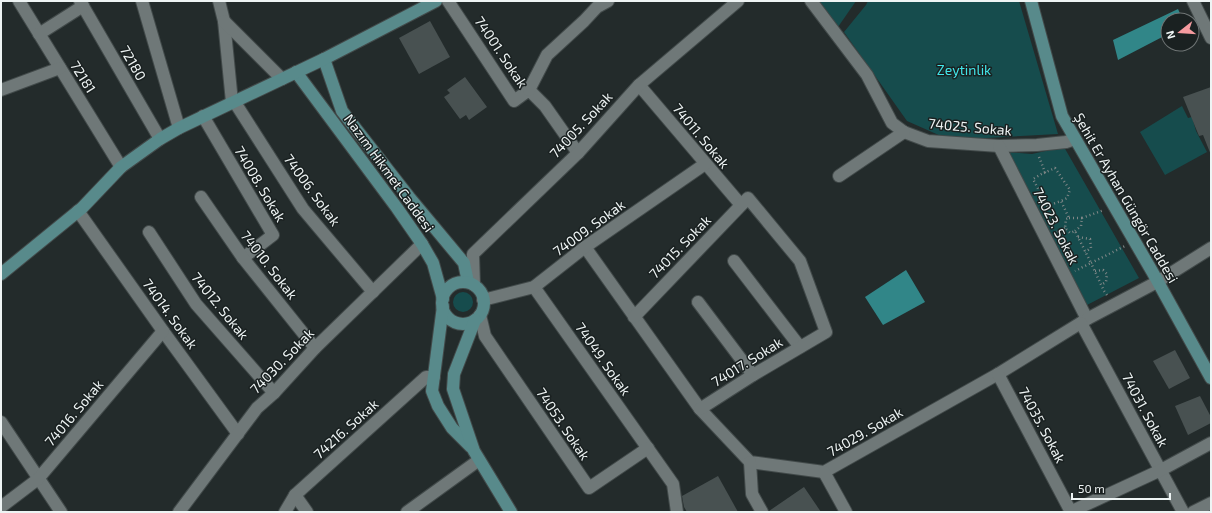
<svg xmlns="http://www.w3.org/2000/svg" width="1212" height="513" font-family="'Exo 2',sans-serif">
<rect width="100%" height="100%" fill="#232b2b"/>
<g fill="#164c4d">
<polygon points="818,1 856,1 838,27"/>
<polygon points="868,1 1019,1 1058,134 950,140 907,121 844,32 866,5"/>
<polygon points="1182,106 1188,118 1192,117 1196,131 1207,152 1165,175 1140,132"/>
<polygon points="1064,147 1139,278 1087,305 1007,152 1032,154"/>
<circle cx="463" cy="302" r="10"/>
</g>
<g fill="#318688">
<polygon points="1178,9 1183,20 1168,20 1168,34 1118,60 1113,40"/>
<polygon points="906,270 925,302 883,325 865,297"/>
</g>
<g fill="#485151">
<polygon points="430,21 450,57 419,74 399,38"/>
<polygon points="465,77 487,107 469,120 466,115 460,119 444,97 450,93 447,90"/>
<polygon points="1211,87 1211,155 1203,135 1199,136 1183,97"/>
<polygon points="1175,350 1190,378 1169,389 1153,361"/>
<polygon points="1200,396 1211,417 1211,423 1188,435 1175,406"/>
<polygon points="718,476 738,512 687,512 684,507 682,496"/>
<polygon points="804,487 821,512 769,512 769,511"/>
</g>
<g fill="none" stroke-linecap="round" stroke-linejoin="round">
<defs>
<g id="street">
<polyline points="19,1 121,167"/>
<polyline points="80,1 160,139"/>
<polyline points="142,1 179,128"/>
<polyline points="219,1 224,21 232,102"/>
<polyline points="448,1 514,101 529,90 545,106 578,153"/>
<polyline points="811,1 867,75 892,123 904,132 928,141 999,146 1037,145 1066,142 1075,139"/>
<polyline points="1193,1 1211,38"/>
<polyline points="224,21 282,79"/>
<polyline points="39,34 83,6"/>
<polyline points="639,85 741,205"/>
<polyline points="1,90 60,68"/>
<polyline points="529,90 547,55 584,21 597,7 608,1"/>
<polyline points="234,101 303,209 373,292"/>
<polyline points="203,116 273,235 243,258"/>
<polyline points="999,146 1087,319"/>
<polyline points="839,176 904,132"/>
<polyline points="201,197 243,258 315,348"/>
<polyline points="78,211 163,331 238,434"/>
<polyline points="149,232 196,304 274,393"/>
<polyline points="585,247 700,409 750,462 824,472 998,374 1087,319 1157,282 1211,248"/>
<polyline points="734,261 800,347"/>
<polyline points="474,285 473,254 578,153 639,85 738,1"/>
<polyline points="534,287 673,484 677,512"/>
<polyline points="483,300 534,287 585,247 705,164"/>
<polyline points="698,302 753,375"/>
<polyline points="480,315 485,336 589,488 648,448"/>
<polyline points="634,317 748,198 800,261 826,332 753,375 700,409"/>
<polyline points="1081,323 1183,512"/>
<polyline points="998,374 1071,512"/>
<polyline points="1,422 61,512"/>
<polyline points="750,462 752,494 762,512"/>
<polyline points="824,472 846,512"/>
<polyline points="295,495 307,512"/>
<polyline points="1,507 38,479 163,331"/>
<polyline points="179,512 257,408 274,393 315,348 422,244"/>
<polyline points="285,512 295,495 426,377 434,377"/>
<polyline points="407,512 479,460"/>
<polyline points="1070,512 1161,470 1211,443"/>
<polyline points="1193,512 1211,503"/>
</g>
<g id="secondary">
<polyline points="1031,1 1062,116 1153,273 1211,378"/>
<polyline points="324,59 342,111 409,197 464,263 468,282"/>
<polyline points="296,72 397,208 422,244 433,263 443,299"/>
<polyline points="1,274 82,208 121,167 160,139 179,128 324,59 436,1"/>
<circle cx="463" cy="303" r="21"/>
<polyline points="443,306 432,391 438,406 452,428 471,447"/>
<polyline points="475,320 454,374 453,389 474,451 511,512"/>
</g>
</defs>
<use href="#street" stroke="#424a4a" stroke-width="14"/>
<use href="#secondary" stroke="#424a4a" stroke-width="14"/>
<g stroke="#818888" stroke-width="2.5" stroke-dasharray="1 3" stroke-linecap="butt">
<polyline points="1039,157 1045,172 1033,179 1047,206 1061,201 1069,218 1066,219 1065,228 1070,233 1075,231 1091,263 1075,271"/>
<polyline points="1044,173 1055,168 1070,190 1067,198 1061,201"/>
<polyline points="1069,218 1082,218 1081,226 1075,231"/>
<polyline points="1082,218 1104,210"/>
<polyline points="1057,232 1065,228"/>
<polyline points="1078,237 1090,239 1091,248 1085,252"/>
<polyline points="1095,271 1103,270 1107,274 1106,282 1101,285"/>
<polyline points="1107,295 1104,291 1091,263 1125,246"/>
</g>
<use href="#street" stroke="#6f7878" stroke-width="12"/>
<use href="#secondary" stroke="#588a8b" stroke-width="12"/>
</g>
<g text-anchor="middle" stroke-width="3" stroke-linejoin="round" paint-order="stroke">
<g font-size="14" fill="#eef4f4" stroke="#1a2121">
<text transform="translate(501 52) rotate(56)" y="5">74001. Sokak</text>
<text transform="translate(133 63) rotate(60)" y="5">72180</text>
<text transform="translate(83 77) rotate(58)" y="5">72181</text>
<text transform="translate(581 125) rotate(-47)" y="5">74005. Sokak</text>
<text transform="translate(970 127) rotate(5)" y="5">74025. Sokak</text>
<text transform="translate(701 136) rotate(50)" y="5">74011. Sokak</text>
<text transform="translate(389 173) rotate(54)" y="5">Nazım Hikmet Caddesi</text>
<text transform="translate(260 184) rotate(59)" y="5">74008. Sokak</text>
<text transform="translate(312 190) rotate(54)" y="5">74006. Sokak</text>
<text transform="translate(1126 198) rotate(60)" y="5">Şehit Er Ayhan Güngör Caddesi</text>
<text transform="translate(1056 226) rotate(63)" y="5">74023. Sokak</text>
<text transform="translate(589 228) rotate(-36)" y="5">74009. Sokak</text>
<text transform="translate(680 247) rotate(-46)" y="5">74015. Sokak</text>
<text transform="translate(269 265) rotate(52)" y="5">74010. Sokak</text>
<text transform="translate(220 306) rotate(51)" y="5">74012. Sokak</text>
<text transform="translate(170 314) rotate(54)" y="5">74014. Sokak</text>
<text transform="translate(603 359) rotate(55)" y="5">74049. Sokak</text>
<text transform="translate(282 361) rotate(-46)" y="5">74030. Sokak</text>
<text transform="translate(747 362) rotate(-32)" y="5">74017. Sokak</text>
<text transform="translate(1145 410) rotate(62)" y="5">74031. Sokak</text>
<text transform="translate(74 413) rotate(-50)" y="5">74016. Sokak</text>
<text transform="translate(563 424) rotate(56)" y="5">74053. Sokak</text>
<text transform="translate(1042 425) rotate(62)" y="5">74035. Sokak</text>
<text transform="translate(346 429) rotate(-42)" y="5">74216. Sokak</text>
<text transform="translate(865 432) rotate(-30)" y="5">74029. Sokak</text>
</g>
<g font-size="14" fill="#41e5e9" stroke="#1a2121">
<text x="964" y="75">Zeytinlik</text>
</g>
</g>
<rect width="1212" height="513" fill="none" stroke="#eef4f4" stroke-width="4"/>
<g transform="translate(1180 32) rotate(253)"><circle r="19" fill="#1a2121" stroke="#6f7575"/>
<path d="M0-3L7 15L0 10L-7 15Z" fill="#f59b9f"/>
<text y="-6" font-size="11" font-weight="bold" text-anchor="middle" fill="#eef4f4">N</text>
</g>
<path d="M1072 493v6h98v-6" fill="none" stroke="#eef4f4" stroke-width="2"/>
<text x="1078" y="493" font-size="12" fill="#eef4f4" stroke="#1a2121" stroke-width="3" paint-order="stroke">50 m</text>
</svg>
